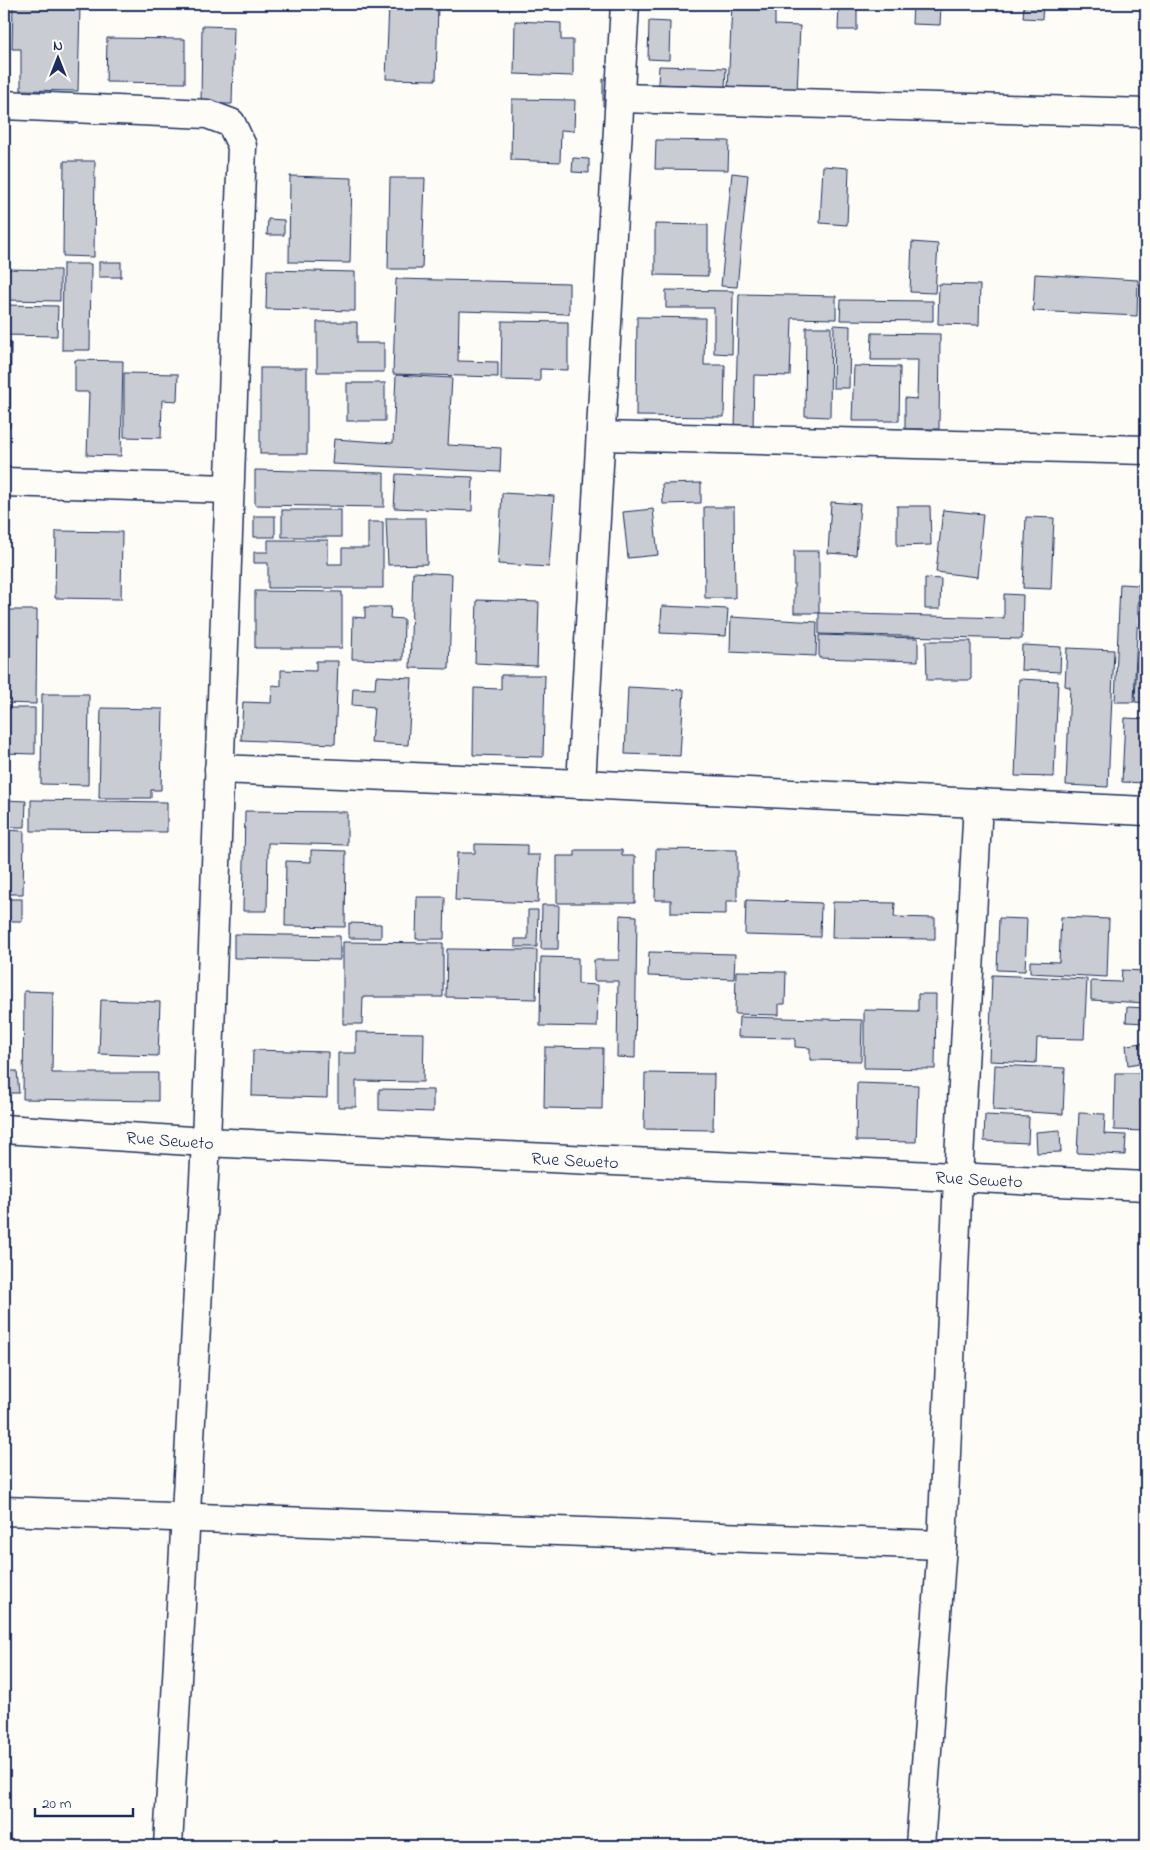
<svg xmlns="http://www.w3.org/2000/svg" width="1150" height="1850" font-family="'Indie Flower',sans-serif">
<rect width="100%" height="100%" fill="#fdfcf7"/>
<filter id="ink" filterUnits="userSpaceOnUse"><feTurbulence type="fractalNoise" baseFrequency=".02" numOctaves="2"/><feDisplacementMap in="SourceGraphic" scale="10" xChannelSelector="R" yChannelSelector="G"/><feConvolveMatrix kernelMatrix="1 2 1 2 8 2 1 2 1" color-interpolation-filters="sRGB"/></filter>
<g filter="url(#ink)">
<g fill="#c9ccd3" stroke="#1b2f5e">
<polygon points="13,4 80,5 78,91 21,90 21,49 12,49"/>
<polygon points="389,4 438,4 436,80 386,79"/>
<polygon points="732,4 775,6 775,25 800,26 797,92 728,90"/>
<polygon points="839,4 857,4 857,30 838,30"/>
<polygon points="913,4 941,5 940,25 912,24"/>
<polygon points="1024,4 1043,4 1042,19 1023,18"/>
<polygon points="515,21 561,23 561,40 573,40 573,76 514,74"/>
<polygon points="649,21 670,22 669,60 648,59"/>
<polygon points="202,26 234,27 232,104 201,104"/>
<polygon points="107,38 185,39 185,83 106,82"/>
<polygon points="659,66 726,68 725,87 658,84"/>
<polygon points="603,79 617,80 617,106 603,106"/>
<polygon points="512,99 575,100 574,131 561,130 560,162 511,160"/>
<polygon points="656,140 729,141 728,170 655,169"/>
<polygon points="573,158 589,159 589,173 572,172"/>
<polygon points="64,161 95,161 94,257 63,256"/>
<polygon points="823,166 849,168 847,225 820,223"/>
<polygon points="732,173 748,175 737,287 721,286"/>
<polygon points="290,176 352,178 350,263 289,262"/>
<polygon points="390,178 425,178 422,269 388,269"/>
<polygon points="268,219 284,220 284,235 267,235"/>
<polygon points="655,224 708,225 708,276 655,275"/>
<polygon points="912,242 938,244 935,293 910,292"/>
<rect x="99" y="262" width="22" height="15"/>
<polygon points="63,264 91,264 90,350 62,350"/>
<polygon points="4,269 60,270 60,301 4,300"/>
<polygon points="267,270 355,272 355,311 266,309"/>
<polygon points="1035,274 1138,280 1137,316 1033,311"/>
<polygon points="396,279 569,283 569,314 459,311 458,361 498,362 498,377 393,374"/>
<polygon points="939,284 980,285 979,325 938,324"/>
<polygon points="666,290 733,291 732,354 714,353 714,308 666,308"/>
<polygon points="739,294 836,296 836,319 792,318 790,376 754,375 753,429 735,428"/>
<polygon points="1143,294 1146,294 1146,314 1142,314"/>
<polygon points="841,300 933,301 933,321 840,320"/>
<polygon points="4,305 58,306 57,336 4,335"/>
<polygon points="637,317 705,318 704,365 725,365 724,417 636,416"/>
<polygon points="502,321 568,322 568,370 540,369 540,381 501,380"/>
<polygon points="317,322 357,322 357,343 384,343 384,372 317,372"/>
<polygon points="834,325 850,326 849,388 833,388"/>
<polygon points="806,327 831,327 830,417 805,416"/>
<polygon points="872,333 940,334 939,429 905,429 905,398 917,399 918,360 871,360"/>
<polygon points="4,342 11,342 10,427 4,427"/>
<polygon points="75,360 123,361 121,456 87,455 89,392 75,392"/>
<polygon points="854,366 900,367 899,421 852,421"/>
<rect x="260" y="368" width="47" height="86"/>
<polygon points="124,373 178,374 177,401 162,400 161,438 124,437"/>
<polygon points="396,375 452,378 448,445 501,448 500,472 332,464 334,439 393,443"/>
<rect x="347" y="383" width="38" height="38"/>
<polygon points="255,470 384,473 384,507 255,505"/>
<polygon points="396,474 473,477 472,511 394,508"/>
<polygon points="701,483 701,503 663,504 662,484"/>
<polygon points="502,493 554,496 549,567 498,564"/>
<polygon points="831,502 860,504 856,555 828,553"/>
<polygon points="897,506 930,506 931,545 897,546"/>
<polygon points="704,507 734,507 735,598 705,598"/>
<polygon points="653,509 658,555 628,558 623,512"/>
<rect x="282" y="510" width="59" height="27"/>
<polygon points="943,510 983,514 977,577 936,572"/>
<rect x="254" y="516" width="21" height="21"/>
<polygon points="1026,517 1054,518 1051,589 1023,588"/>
<polygon points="386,518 426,518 427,564 388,565"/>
<polygon points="1142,521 1146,522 1146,573 1139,573"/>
<polygon points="368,522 383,522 383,588 268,588 268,563 254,563 254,552 268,552 268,540 328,540 328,564 342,564 342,548 368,548"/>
<polygon points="56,531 122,532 121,599 55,598"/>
<rect x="794" y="551" width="25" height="62"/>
<polygon points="413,572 452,574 449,669 410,668"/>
<polygon points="925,578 941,579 940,609 925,609"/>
<polygon points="1120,584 1139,585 1134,702 1115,702"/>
<polygon points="255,591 342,592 342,648 255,648"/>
<polygon points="1004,594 1023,595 1022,639 819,634 819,613 1004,618"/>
<polygon points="477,600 539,602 537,666 475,663"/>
<polygon points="662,606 728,609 726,636 660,633"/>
<polygon points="365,607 391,607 390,618 404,619 403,660 352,659 353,617 365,618"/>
<polygon points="9,610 37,610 36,704 4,703 4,688 8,688"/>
<polygon points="731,617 817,622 816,656 730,652"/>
<polygon points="819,635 918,638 918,661 819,658"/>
<polygon points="926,641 971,641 971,680 927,680"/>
<polygon points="1022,645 1061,647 1060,672 1021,670"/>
<polygon points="1067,648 1114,650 1108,787 1066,785 1070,687 1065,686"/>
<polygon points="1137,652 1146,652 1146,703 1135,702"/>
<polygon points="316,661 338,661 335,744 241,740 243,702 271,703 272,685 281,686 281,670 316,671"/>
<polygon points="501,675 545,675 543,757 473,755 474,688 501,689"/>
<polygon points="376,676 412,678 408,745 371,743 374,707 352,705 353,688 375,689"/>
<polygon points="1019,679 1058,681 1054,777 1015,776"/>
<polygon points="628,687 684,690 680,756 625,754"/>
<polygon points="42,694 89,694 88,785 41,784"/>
<polygon points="4,708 35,708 35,754 4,753"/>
<polygon points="101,708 163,709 161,790 151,790 151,798 99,798"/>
<polygon points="1125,718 1146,719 1146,783 1122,782"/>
<polygon points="4,800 26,801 25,827 4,827"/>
<polygon points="31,800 167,802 167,832 31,831"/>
<polygon points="245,811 347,812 347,845 268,843 267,911 243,911"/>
<polygon points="5,830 24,831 23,894 4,894"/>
<polygon points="475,844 527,845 527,855 540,855 538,903 455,900 457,853 475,853"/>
<polygon points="656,849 737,850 737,901 726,901 726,914 671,913 671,900 655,900"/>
<polygon points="311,850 346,851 345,927 285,926 286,861 311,862"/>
<polygon points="575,850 622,850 622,856 635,856 635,903 557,903 557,856 575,856"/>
<polygon points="417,897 445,897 444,939 416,939"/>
<rect x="4" y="899" width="18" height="22"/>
<polygon points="746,900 821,903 820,937 745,935"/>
<polygon points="833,902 895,903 894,917 935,918 935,939 832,938"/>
<polygon points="542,905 559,905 558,949 541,949"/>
<polygon points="528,910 538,910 537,947 515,947 515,939 528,939"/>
<polygon points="620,915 637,916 635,1058 617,1057 618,981 594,981 594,960 619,960"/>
<polygon points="1061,917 1109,919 1107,977 1030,973 1030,961 1059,962"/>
<polygon points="999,918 1027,919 1025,971 997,970"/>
<polygon points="349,923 381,924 381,938 349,938"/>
<polygon points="234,934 340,936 340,960 234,958"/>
<polygon points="343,942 443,943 443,997 363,997 362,1024 343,1024"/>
<polygon points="447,949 537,950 536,999 446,997"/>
<polygon points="649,952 735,954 734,979 648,976"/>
<polygon points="541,957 578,958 578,984 598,985 597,1027 540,1026"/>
<polygon points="1122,970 1146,971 1146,1003 1091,1000 1091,981 1121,982"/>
<polygon points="736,971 786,972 785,1004 779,1004 779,1015 735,1014"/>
<polygon points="992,975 1087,979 1084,1039 1037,1038 1036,1063 989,1061"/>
<polygon points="24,991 53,992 52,1073 158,1073 158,1101 23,1099"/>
<polygon points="918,994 936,994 935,1069 864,1068 864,1010 918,1011"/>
<polygon points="101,1000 160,1002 158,1056 99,1054"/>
<polygon points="1127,1007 1146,1008 1146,1023 1126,1022"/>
<polygon points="4,1008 7,1008 9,1056 4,1056"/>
<polygon points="739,1017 862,1020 861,1061 810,1060 810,1048 795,1047 795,1038 738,1037"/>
<polygon points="356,1032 424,1033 423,1082 356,1081 356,1107 338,1107 338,1053 356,1053"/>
<polygon points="1144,1043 1145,1062 1128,1065 1126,1045"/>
<polygon points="545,1047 603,1048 602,1109 544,1108"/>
<polygon points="253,1050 328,1052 327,1098 252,1096"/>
<polygon points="995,1065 1065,1068 1063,1114 993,1110"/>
<polygon points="4,1071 17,1071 19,1093 4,1093"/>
<polygon points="645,1073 714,1074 713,1130 644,1129"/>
<polygon points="1115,1073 1146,1073 1146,1131 1114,1130"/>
<polygon points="857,1083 918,1085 916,1142 856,1141"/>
<polygon points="379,1089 433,1090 433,1112 379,1110"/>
<polygon points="1079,1113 1105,1114 1104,1134 1126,1135 1125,1155 1077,1153"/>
<polygon points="985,1115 1029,1117 1028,1143 984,1141"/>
<polygon points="1060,1130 1061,1152 1037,1153 1036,1132"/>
</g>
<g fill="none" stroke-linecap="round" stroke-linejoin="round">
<defs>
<g id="minor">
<polyline points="620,98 1146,113"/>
<polyline points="4,105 207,114 231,123 242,146 206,1142 168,1846"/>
<polyline points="601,436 1146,450"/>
<polyline points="4,482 229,489"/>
<polyline points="219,769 581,784 1146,811"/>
<polyline points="581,784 625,4"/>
<polyline points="4,1129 206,1142 1146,1186"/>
<polyline points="4,1511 942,1545"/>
<polyline points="920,1846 942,1545 958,1178 978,803"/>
</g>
</defs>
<use href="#minor" stroke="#1b2f5e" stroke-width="31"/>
<use href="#minor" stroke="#fdfcf7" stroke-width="28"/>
</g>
</g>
<g text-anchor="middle" stroke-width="4.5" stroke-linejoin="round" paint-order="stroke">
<g font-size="18" fill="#1b2f5e" stroke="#fdfcf7">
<text transform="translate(170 1140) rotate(4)" y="6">Rue Seweto</text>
<text transform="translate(575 1160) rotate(3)" y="6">Rue Seweto</text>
<text transform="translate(979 1179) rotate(3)" y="6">Rue Seweto</text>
</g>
</g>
<rect width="1150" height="1850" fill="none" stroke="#fdfcf7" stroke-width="20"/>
<rect x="10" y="10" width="1130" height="1830" fill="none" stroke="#1b2f5e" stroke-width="2" filter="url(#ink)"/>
<g transform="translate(58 58)" stroke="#fdfcf7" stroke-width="4" paint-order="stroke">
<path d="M0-4L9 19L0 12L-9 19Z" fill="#1b2f5e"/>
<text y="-8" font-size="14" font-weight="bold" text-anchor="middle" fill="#1b2f5e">N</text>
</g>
<path d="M35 1808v8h98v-8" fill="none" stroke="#1b2f5e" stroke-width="2.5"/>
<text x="42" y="1808" font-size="15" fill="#1b2f5e" stroke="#fdfcf7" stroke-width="4" paint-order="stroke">20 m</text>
</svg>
